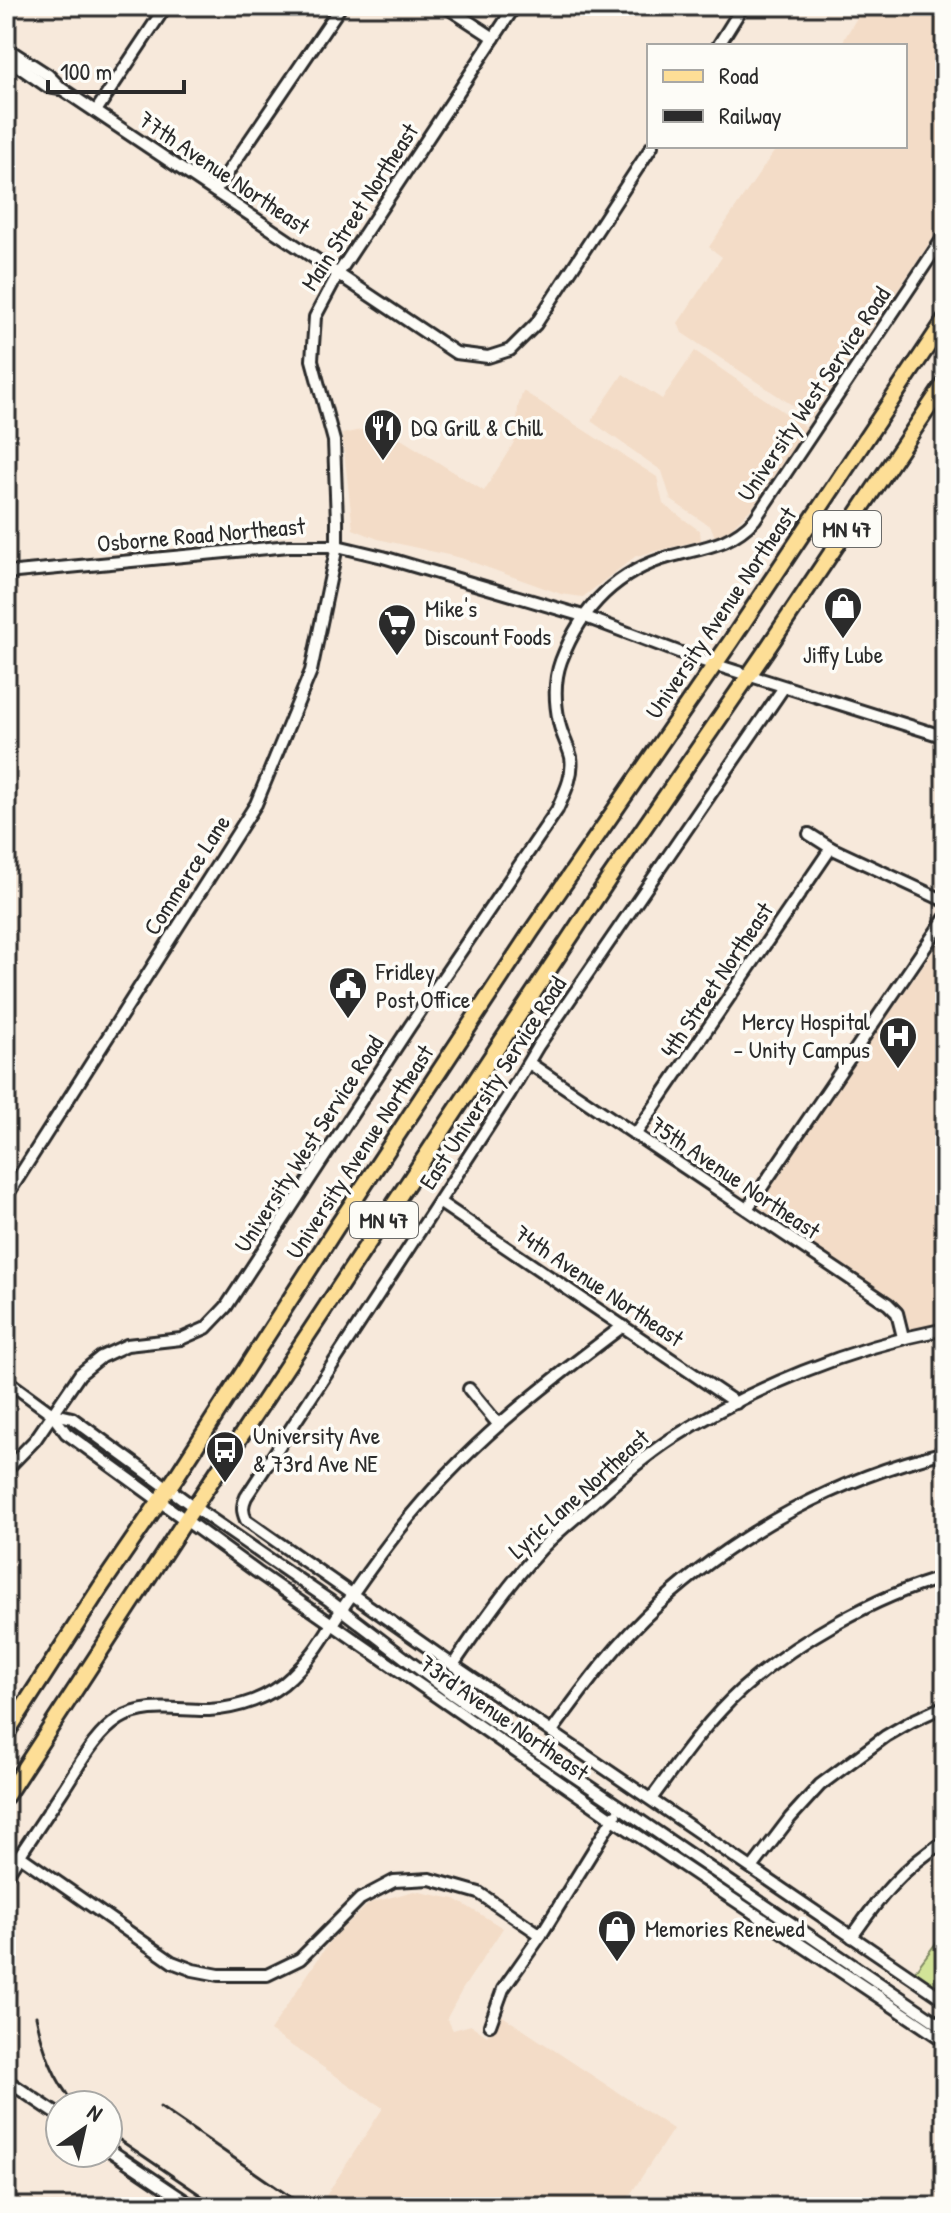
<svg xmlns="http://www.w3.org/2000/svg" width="951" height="2213" font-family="'Patrick Hand',sans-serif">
<rect width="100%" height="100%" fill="#f7e9db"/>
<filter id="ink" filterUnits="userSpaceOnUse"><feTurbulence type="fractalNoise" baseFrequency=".0125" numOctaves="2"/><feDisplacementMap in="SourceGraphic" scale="16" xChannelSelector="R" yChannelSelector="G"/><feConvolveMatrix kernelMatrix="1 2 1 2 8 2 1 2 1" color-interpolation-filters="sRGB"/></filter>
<g filter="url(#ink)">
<g fill="#f3dcc7">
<polygon points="864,6 924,6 945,21 945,220 812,418 682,333 678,323 722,257 709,247 778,146 905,146 905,46 840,46"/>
<polygon points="695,351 807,428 751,509 729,530 715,537 711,527 671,500 662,471 591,421 623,374 662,399"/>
<polygon points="523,391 657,477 663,504 700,531 701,540 636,556 583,597 561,594 461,558 378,539 353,529 342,434 380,426 484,491 516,439 518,407"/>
<polygon points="945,934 945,1325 910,1329 904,1308 756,1205"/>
<polygon points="414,1891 455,1899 503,1928 462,1990 447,2018 453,2030 471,2025 487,2036 501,2015 673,2129 622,2207 322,2207 320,2205 383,2108 270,2031 332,1938 370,1903"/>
</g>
<polygon fill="#d2e498" stroke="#7e8862" stroke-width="2" points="945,1931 945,1992 915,1971"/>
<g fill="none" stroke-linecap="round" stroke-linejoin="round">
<defs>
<g id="minor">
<polyline points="445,6 494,38"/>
<polyline points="942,6 945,8"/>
<polyline points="718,46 743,6"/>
<polyline points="6,48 48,75 62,89 456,353 488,357 510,350 536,324 652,146"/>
<polyline points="6,58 48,87 60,89"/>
<polyline points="96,111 166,6"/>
<polyline points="215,191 341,6"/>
<polyline points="6,573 289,546 337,546 383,557 583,616 697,659 945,737"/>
<path d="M 784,687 L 538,1046 L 510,1093 L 246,1497 C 242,1506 242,1511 246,1520 L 453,1665 L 945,2000"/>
<polyline points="809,834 831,848 945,901"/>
<polyline points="529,1063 888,1304 897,1313 903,1337"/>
<polyline points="635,1135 831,848"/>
<polyline points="6,1197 256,804 311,671 337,546 337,521 334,441 312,360 315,317 338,274 515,6"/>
<polyline points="439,1202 736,1403"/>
<polyline points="747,1209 945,918"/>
<polyline points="6,1380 51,1413 66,1433 257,1572 613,1819 945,2041"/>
<polyline points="469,1389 498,1424"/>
<polyline points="51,1413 72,1418 194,1507 330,1601 452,1694 626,1811 945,2028"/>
<path d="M 6,1470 L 35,1440 L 80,1374 L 101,1357 L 127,1345 L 181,1339 L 206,1328 L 226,1307 L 410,1026 L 557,810 C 564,794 574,776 571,757 C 568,745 561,734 559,722 C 555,703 554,680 561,661 C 581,608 617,571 672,556 C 705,547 731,545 755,519 L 945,235"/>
<path d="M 453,1665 C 481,1624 508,1585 541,1549 C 556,1533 574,1519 591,1504 C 616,1482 642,1458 671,1439 C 753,1387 849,1348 945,1329"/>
<path d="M 552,1731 C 584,1687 617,1642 658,1605 C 739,1531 838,1478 945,1452"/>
<path d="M 651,1799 C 679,1761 706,1722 741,1690 C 795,1642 875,1596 945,1577"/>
<polyline points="20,1856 172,1962 193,1970 219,1975 267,1975 300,1959 360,1899 394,1881 430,1879 479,1893 541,1935"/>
<polyline points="752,1868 790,1818 820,1785 886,1736 912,1721 945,1706"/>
<path d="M 6,1876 C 25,1847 44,1819 63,1790 C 79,1766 94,1735 119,1719 C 147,1702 179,1711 209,1710 C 239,1708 270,1698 291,1677 C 310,1659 319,1645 332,1624 C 353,1592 376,1560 399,1530 C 464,1447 539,1389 623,1326"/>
<path d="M 852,1937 C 880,1896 903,1868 945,1841"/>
<polyline points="490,2025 503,1989 541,1935 615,1815"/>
<polyline points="6,2080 60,2116"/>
<polyline points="108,2149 194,2207"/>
</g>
<g id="major">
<polyline points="6,1734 100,1588 178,1474 336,1228 531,932 731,641 945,320"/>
<polyline points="6,1796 194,1507 608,880 765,652 945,383"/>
</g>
</defs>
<use href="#minor" stroke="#2b2b2b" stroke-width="16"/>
<use href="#major" stroke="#2b2b2b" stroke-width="20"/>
<use href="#minor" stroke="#fdfcf7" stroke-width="10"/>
<use href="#major" stroke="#fdde96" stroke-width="14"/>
<g stroke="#2b2b2b" stroke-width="3">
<polyline points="6,10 7,6"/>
<path d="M 36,2016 C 43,2050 53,2078 75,2105"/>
<polyline points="160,2107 305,2207"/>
<polyline points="108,2132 218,2207"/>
</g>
</g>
</g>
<defs>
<symbol id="restaurant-pin" viewBox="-11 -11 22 30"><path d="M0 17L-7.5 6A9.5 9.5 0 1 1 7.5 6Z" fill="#2b2b2b" stroke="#fdfcf7"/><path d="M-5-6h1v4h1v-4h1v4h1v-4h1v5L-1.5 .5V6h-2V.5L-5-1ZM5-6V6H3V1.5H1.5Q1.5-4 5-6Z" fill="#fff"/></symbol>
<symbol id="shop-pin" viewBox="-11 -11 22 30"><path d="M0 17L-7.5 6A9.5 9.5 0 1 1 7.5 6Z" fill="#2b2b2b" stroke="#fdfcf7"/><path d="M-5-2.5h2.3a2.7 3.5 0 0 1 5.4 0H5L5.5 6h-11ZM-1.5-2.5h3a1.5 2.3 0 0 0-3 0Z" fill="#fff"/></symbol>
<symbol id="supermarket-pin" viewBox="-11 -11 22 30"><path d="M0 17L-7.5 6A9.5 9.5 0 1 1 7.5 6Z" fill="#2b2b2b" stroke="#fdfcf7"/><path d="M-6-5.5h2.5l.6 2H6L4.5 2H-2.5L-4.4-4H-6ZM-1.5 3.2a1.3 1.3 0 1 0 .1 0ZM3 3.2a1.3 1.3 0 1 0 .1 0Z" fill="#fff"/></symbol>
<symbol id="civic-pin" viewBox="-11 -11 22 30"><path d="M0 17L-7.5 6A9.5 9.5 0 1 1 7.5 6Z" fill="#2b2b2b" stroke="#fdfcf7"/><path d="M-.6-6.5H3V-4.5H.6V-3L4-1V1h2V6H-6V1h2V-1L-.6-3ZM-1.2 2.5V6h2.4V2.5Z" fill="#fff"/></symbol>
<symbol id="hospital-pin" viewBox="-11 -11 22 30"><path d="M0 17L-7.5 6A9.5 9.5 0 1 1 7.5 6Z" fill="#2b2b2b" stroke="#fdfcf7"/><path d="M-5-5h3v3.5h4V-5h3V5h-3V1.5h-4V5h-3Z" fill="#fff"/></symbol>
<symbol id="bus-pin" viewBox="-11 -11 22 30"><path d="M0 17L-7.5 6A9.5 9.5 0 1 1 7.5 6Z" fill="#2b2b2b" stroke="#fdfcf7"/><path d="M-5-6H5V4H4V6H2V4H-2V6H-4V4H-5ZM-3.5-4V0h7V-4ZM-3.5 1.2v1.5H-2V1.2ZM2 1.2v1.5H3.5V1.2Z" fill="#fff"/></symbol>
</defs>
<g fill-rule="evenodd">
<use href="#restaurant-pin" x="361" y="406" width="44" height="60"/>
<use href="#shop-pin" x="821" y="584" width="44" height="60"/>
<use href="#supermarket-pin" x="375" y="601" width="44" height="60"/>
<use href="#civic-pin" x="326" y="964" width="44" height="60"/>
<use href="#hospital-pin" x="876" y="1014" width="44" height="60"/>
<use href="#bus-pin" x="203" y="1428" width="44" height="60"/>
<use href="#shop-pin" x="595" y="1907" width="44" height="60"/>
</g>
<g text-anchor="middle" stroke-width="7" stroke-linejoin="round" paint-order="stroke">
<g fill="#fdfcf7" stroke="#6a6a68" stroke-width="2">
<rect x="813" y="511" width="68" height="36" rx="6"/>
<rect x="350" y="1202" width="68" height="36" rx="6"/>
</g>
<g font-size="22" font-weight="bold" fill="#2b2b2b">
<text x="847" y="537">MN 47</text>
<text x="384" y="1228">MN 47</text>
</g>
<g font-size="24" fill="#2b2b2b" stroke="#fdfcf7">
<text transform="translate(224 173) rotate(34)" y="8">77th Avenue Northeast</text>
<text transform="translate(360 207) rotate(-57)" y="8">Main Street Northeast</text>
<text transform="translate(814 394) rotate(-56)" y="8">University West Service Road</text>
<text transform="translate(201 535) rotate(-5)" y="8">Osborne Road Northeast</text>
<text transform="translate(721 613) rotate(-56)" y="8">University Avenue Northeast</text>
<text transform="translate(187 875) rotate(-57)" y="8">Commerce Lane</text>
<text transform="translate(717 980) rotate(-56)" y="8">4th Street Northeast</text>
<text transform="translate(493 1083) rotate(-57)" y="8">East University Service Road</text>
<text transform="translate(309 1144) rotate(-57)" y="8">University West Service Road</text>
<text transform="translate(360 1152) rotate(-57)" y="8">University Avenue Northeast</text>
<text transform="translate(735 1178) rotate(34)" y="8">75th Avenue Northeast</text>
<text transform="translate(599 1286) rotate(34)" y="8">74th Avenue Northeast</text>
<text transform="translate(579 1494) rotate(-42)" y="8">Lyric Lane Northeast</text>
<text transform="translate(504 1718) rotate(35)" y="8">73rd Avenue Northeast</text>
</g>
<g font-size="24" fill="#2b2b2b" stroke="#fdfcf7" text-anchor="start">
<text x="411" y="436">DQ Grill &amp; Chill</text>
<text x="425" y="617">Mike's<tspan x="425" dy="28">Discount Foods</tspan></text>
<text x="843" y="663" text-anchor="middle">Jiffy Lube</text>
<text x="376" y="980">Fridley<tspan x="376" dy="28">Post Office</tspan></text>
<text x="870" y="1030" text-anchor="end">Mercy Hospital<tspan x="870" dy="28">- Unity Campus</tspan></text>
<text x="253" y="1444">University Ave<tspan x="253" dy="28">&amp; 73rd Ave NE</tspan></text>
<text x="645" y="1937">Memories Renewed</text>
</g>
</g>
<rect width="951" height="2213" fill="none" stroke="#fdfcf7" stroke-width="32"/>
<rect x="16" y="16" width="919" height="2181" fill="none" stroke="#2b2b2b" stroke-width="3" filter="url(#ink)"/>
<rect x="647" y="44" width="260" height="104" fill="#fdfcf7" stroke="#a9a8a5" stroke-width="2"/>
<rect x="663" y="70" width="40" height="12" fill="#fdde96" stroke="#a9a8a5" stroke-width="2"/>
<text x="719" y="84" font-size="24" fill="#2b2b2b">Road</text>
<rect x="663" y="110" width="40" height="12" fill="#2b2b2b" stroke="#a9a8a5" stroke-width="2"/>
<text x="719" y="124" font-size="24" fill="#2b2b2b">Railway</text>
<g transform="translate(84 2129) rotate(34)"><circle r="38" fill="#fdfcf7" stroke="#a9a8a5" stroke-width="2"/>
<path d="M0-6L14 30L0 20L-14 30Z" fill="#2b2b2b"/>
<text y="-12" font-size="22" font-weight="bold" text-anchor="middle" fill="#2b2b2b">N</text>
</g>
<path d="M48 80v12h136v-12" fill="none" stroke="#2b2b2b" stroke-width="4"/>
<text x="60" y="80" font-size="24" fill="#2b2b2b" stroke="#fdfcf7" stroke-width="6" paint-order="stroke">100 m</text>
</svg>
